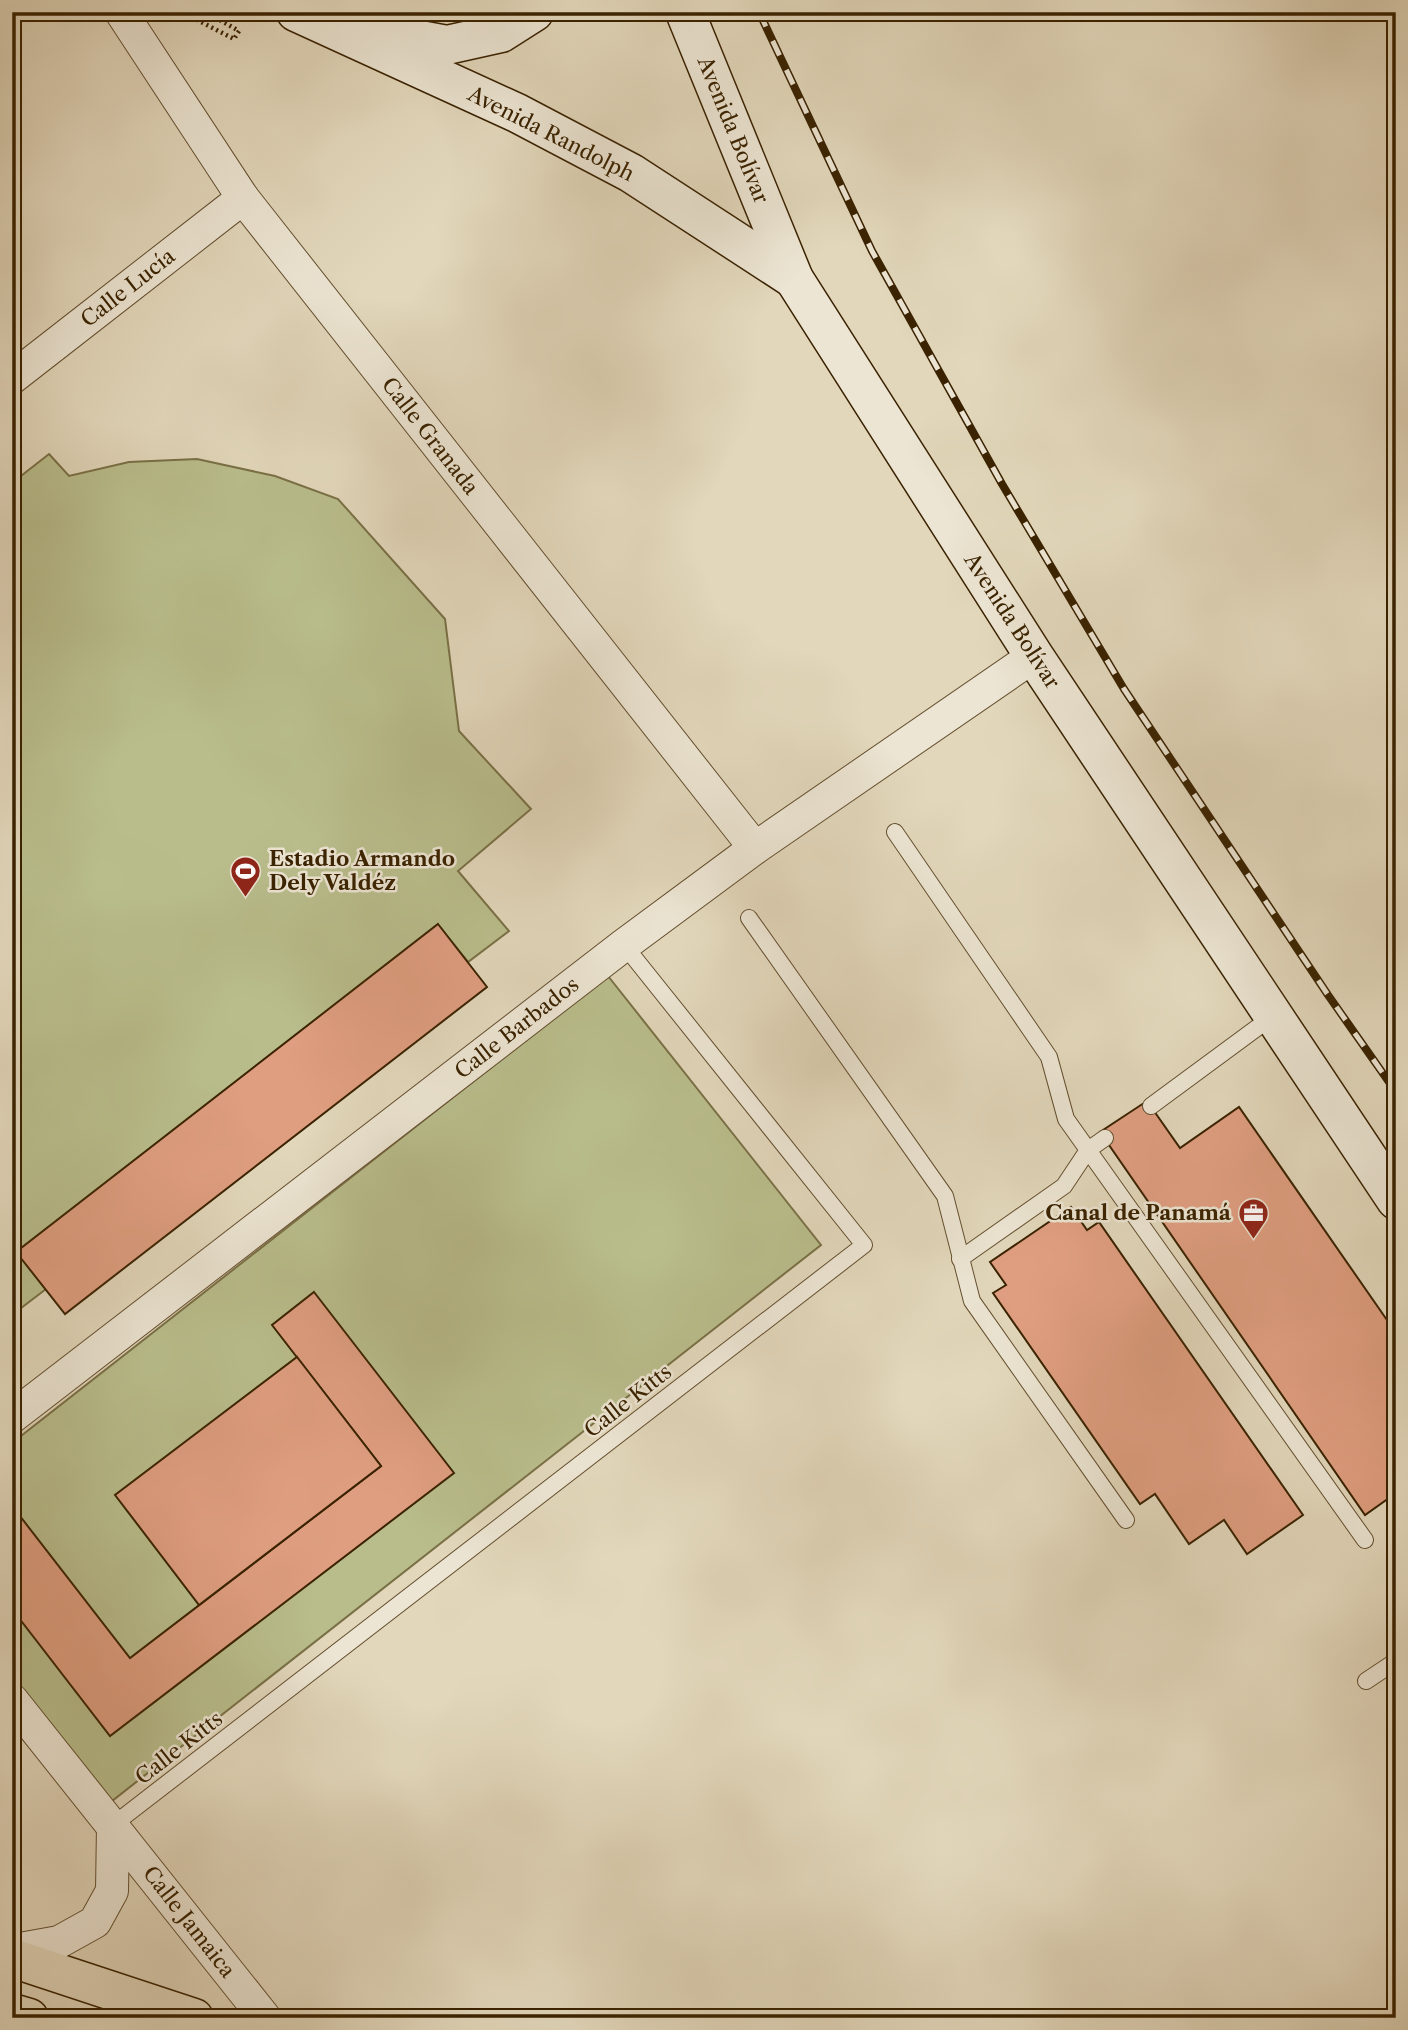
<svg xmlns="http://www.w3.org/2000/svg" width="1408" height="2030" font-family="'Libre Caslon Text',serif">
<rect width="100%" height="100%" fill="#e2d7bb"/>
<filter id="stains"><feTurbulence type="fractalNoise" baseFrequency=".00286" numOctaves="4"/><feColorMatrix values="0 0 0 0 .2 0 0 0 0 .09 0 0 0 0 .02 0 0 0 .5 -.17"/></filter>
<radialGradient id="worn" r=".72"><stop offset=".6" stop-color="#630" stop-opacity="0"/><stop offset="1" stop-color="#630" stop-opacity=".3"/></radialGradient>
<g fill="#b9bd8c" stroke="#7a7046" stroke-width="2">
<polygon points="49,454 69,476 129,462 197,459 275,476 338,499 445,619 459,731 531,809 458,871 509,931 468,962 438,925 46,1289 12,1315 12,483"/>
<polygon points="608,976 821,1245 112,1801 12,1675 12,1443"/>
</g>
<g fill="#df9e80" stroke="#3a2200" stroke-width="2">
<polygon points="438,924 487,987 65,1314 16,1252"/>
<polygon points="1147,1101 1180,1148 1239,1107 1396,1333 1396,1493 1365,1515 1100,1132"/>
<polygon points="1071,1207 1087,1230 1099,1222 1303,1515 1247,1554 1224,1520 1189,1544 1155,1494 1140,1504 993,1293 1006,1285 990,1262"/>
<polygon points="314,1292 454,1473 110,1736 12,1609 12,1514 16,1511 130,1658 381,1466 272,1325"/>
<polygon points="297,1357 381,1466 199,1605 115,1495"/>
</g>
<g fill="none" stroke-linecap="round" stroke-linejoin="round">
<defs>
<g id="lane">
<polyline points="895,832 1049,1057 1066,1119 1365,1540"/>
<polyline points="749,918 945,1196 972,1301 1126,1520"/>
<polyline points="1151,1106 1273,1016"/>
<polyline points="960,1259 1064,1186 1088,1150 1105,1138"/>
<polyline points="1366,1681 1396,1661"/>
<polyline points="113,1825 864,1245 624,945"/>
</g>
<g id="street">
<polyline points="121,12 243,198 755,848"/>
<polyline points="12,378 243,198"/>
<polyline points="12,1417 624,945 755,848 1034,656"/>
<polyline points="12,1700 265,2018"/>
<polyline points="12,1948 20,1949 59,1942 95,1922 112,1891 113,1825"/>
</g>
<g id="secondary">
<polyline points="296,12 517,113 631,173 794,279"/>
<polyline points="685,12 794,279 1034,656 1396,1200"/>
<polyline points="376,32 447,45 501,33 534,12"/>
</g>
<g id="primary">
<polyline points="12,1958 194,2018"/>
<polyline points="12,2013 29,2018"/>
</g>
</defs>
<use href="#lane" stroke="#644f2f" stroke-width="18"/>
<use href="#street" stroke="#644f2f" stroke-width="34"/>
<use href="#secondary" stroke="#3a2200" stroke-width="41"/>
<use href="#primary" stroke="#3a2200" stroke-width="41"/>
<polyline stroke="#3a2200" stroke-width="4.5" stroke-dasharray="2 3.5" stroke-linecap="butt" points="182,12 234,39 239,31 206,12"/>
<use href="#lane" stroke="#ece5d3" stroke-width="16"/>
<use href="#street" stroke="#ece5d3" stroke-width="32"/>
<use href="#secondary" stroke="#ece5d3" stroke-width="38"/>
<use href="#primary" stroke="#e2d7bb" stroke-width="38"/>
<defs>
<polyline id="rail" points="759,12 872,251 1002,484 1124,689 1328,995 1396,1092"/>
</defs>
<use href="#rail" stroke="#3a2200" stroke-width="8"/>
<use href="#rail" stroke="#ece5d3" stroke-width="5" stroke-dasharray="16" stroke-linecap="butt"/>
</g>
<defs>
<symbol id="stadium-pin" viewBox="-11 -11 22 30"><path d="M0 17L-7.5 6A9.5 9.5 0 1 1 7.5 6Z" fill="#8f2418" stroke="#ece5d3"/><path d="M0-5a6.5 5 0 1 0 0 10a6.5 5 0 1 0 0-10ZM-3.5-1.8h7v3.6h-7Z" fill="#fff"/></symbol>
<symbol id="office-pin" viewBox="-11 -11 22 30"><path d="M0 17L-7.5 6A9.5 9.5 0 1 1 7.5 6Z" fill="#8f2418" stroke="#ece5d3"/><path d="M-6-3h4V-5.5h4V-3h4V5H-6ZM-1-4.5V-3h2v-1.5ZM-6 0V1H6V0Z" fill="#fff"/></symbol>
</defs>
<g fill-rule="evenodd">
<use href="#stadium-pin" x="228" y="854" width="35" height="47"/>
<use href="#office-pin" x="1236" y="1196" width="35" height="47"/>
</g>
<g text-anchor="middle" stroke-width="5" stroke-linejoin="round" paint-order="stroke">
<g font-size="21" fill="#3a2200" stroke="#ece5d3">
<text transform="translate(733 130) rotate(68)" y="7">Avenida Bolívar</text>
<text transform="translate(551 134) rotate(27)" y="7">Avenida Randolph</text>
<text transform="translate(128 288) rotate(-38)" y="7">Calle Lucía</text>
<text transform="translate(430 436) rotate(52)" y="7">Calle Granada</text>
<text transform="translate(1012 621) rotate(57)" y="7">Avenida Bolívar</text>
<text transform="translate(517 1028) rotate(-38)" y="7">Calle Barbados</text>
<text transform="translate(628 1401) rotate(-38)" y="7">Calle Kitts</text>
<text transform="translate(179 1748) rotate(-38)" y="7">Calle Kitts</text>
<text transform="translate(189 1922) rotate(52)" y="7">Calle Jamaica</text>
</g>
<g font-size="21" font-weight="bold" fill="#3a2200" stroke="#ece5d3" text-anchor="start">
<text x="269" y="866">Estadio Armando<tspan x="269" dy="24">Dely Valdéz</tspan></text>
<text x="1231" y="1220" text-anchor="end">Canal de Panamá</text>
</g>
</g>
<rect width="1408" height="2030" fill="none" stroke="#e2d7bb" stroke-width="42"/>
<rect x="14" y="14" width="1380" height="2002" fill="none" stroke="#3a2200" stroke-width="3.5"/>
<rect x="21" y="21" width="1366" height="1988" fill="none" stroke="#3a2200" stroke-width="2"/>
<rect width="100%" height="100%" filter="url(#stains)"/>
<rect width="100%" height="100%" fill="url(#worn)"/>
</svg>
